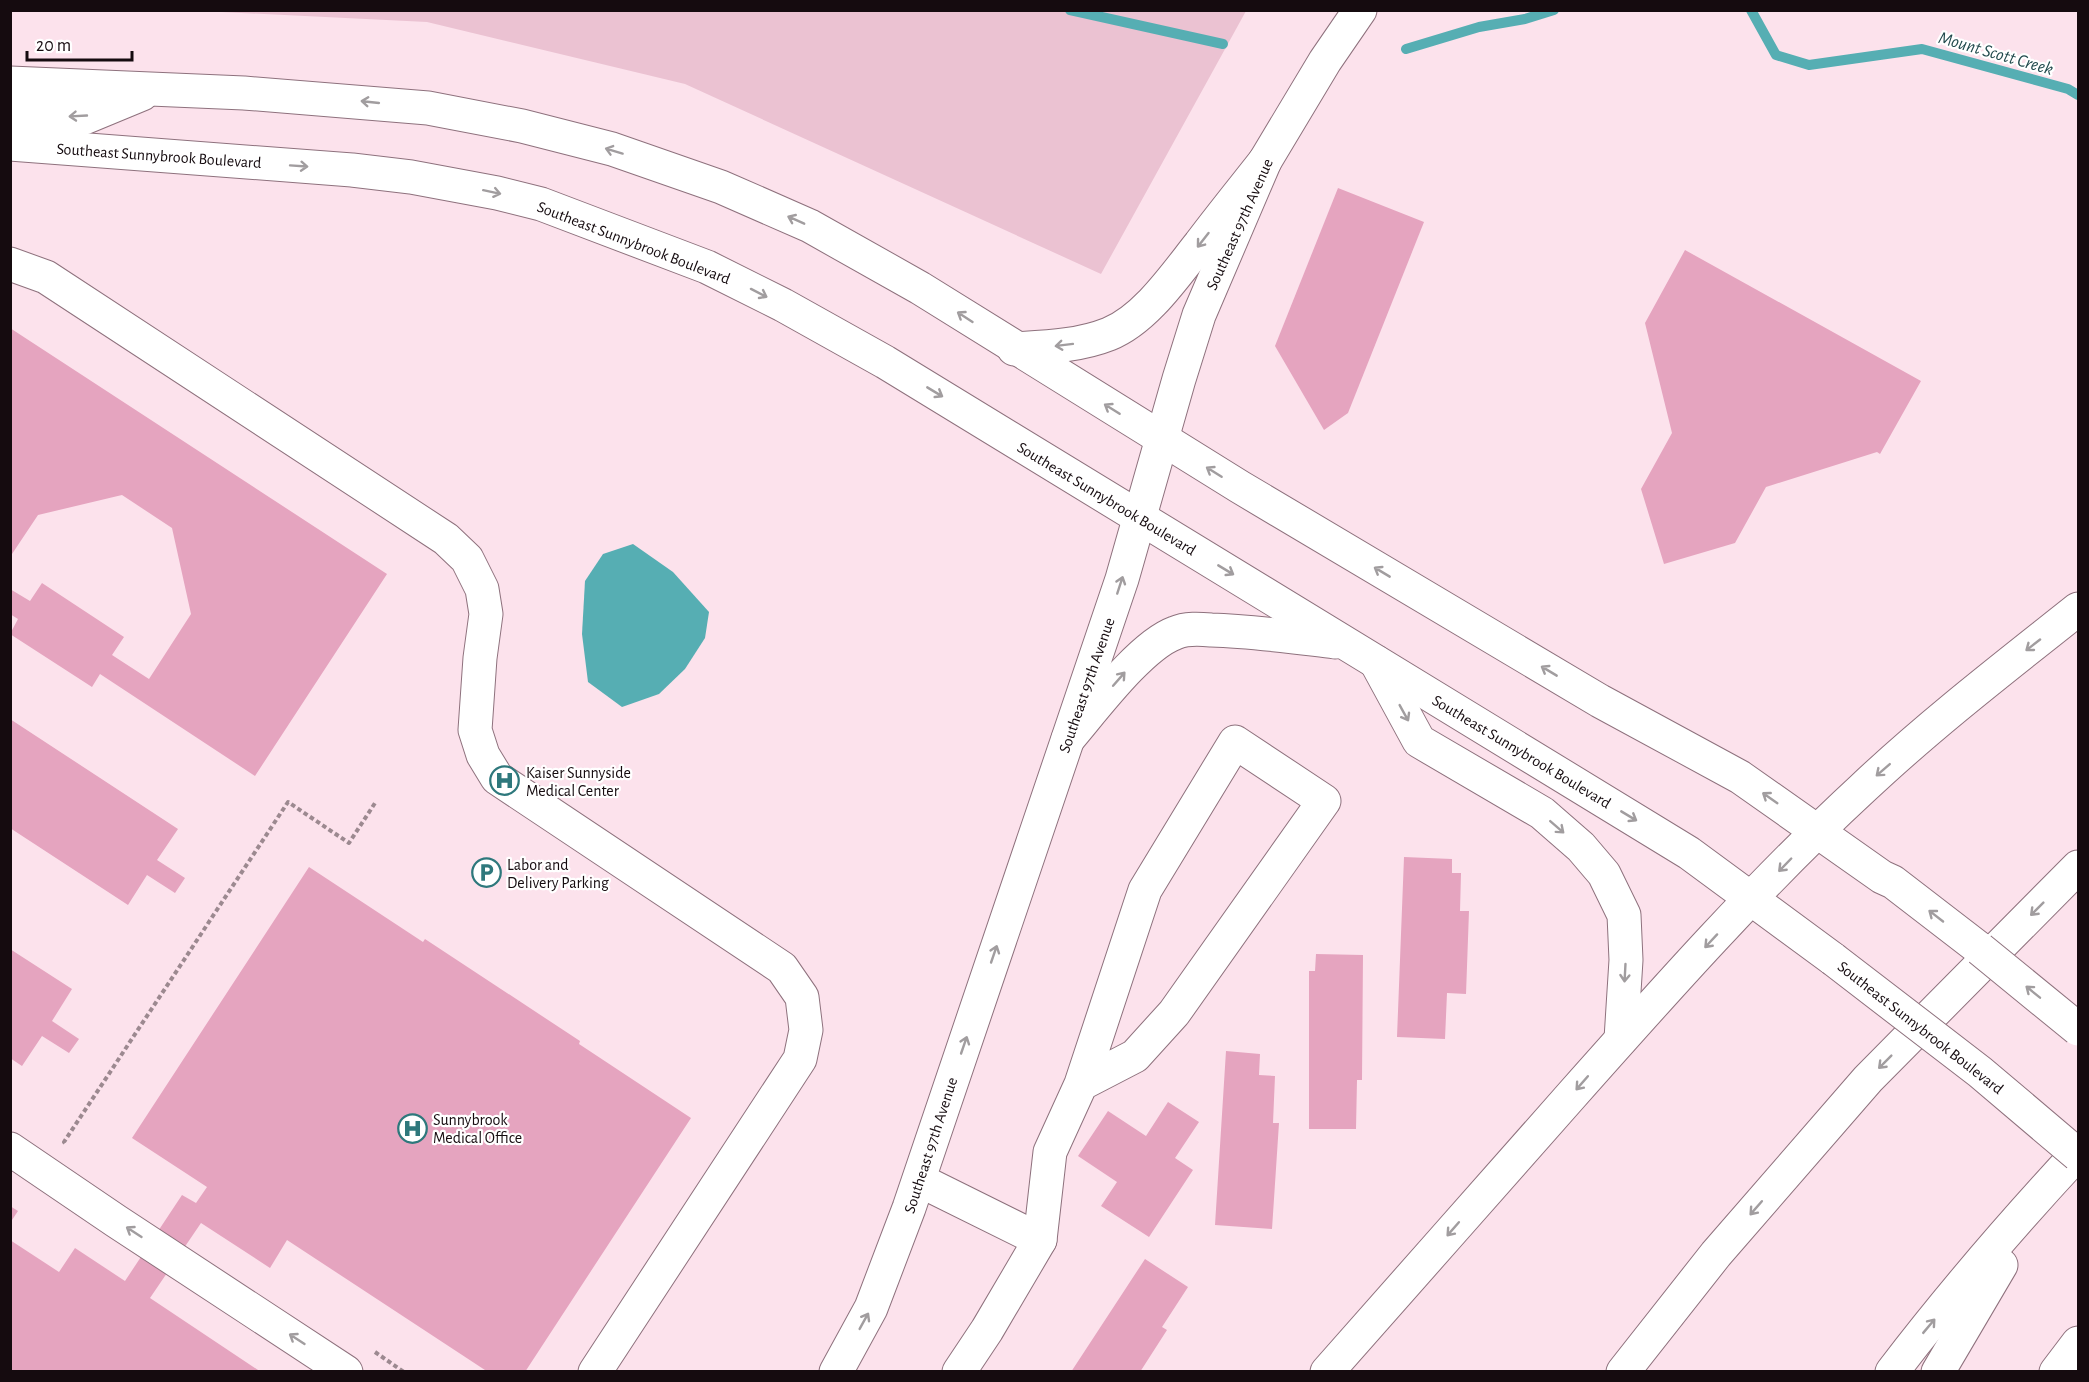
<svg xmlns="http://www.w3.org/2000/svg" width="2089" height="1382" font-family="'Alegreya Sans',sans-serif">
<rect width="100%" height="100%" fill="#fce2ec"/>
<polygon fill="#ebc2d2" points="201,11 1246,10 1246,11 1101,274 685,84 427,22"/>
<polygon fill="#56aeb3" points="633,544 673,572 709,612 705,638 685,669 659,694 622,707 588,682 582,634 585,581 603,554"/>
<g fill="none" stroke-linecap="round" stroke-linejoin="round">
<g stroke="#56aeb3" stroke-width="10">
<polyline points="1070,10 1223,44"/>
<polyline points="1751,10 1776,55 1809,65 1922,49 2068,89 2078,95"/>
<polyline points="1406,49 1479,27 1525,19 1554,10"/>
</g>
</g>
<g fill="#e5a4bf">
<polygon points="1338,188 1424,222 1348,413 1324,430 1275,346"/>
<polygon points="1685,250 1921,381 1880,454 1877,452 1766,487 1735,543 1664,564 1641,489 1672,433 1645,323"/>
<polygon points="10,328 387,574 255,776 100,674 92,687 10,634 18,619 10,614 10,589 30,601 42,583 124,637 112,655 149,679 191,614 172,528 122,495 38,515 10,557"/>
<polygon points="10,719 178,829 157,860 185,878 175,893 147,875 128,905 10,828"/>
<polygon points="1404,857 1452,859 1452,873 1461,873 1460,911 1469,911 1466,994 1447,993 1445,1039 1397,1037"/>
<polygon points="309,867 423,942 425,939 580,1041 579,1044 691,1118 525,1372 488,1372 287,1240 270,1268 201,1223 150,1298 261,1372 10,1372 10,1240 59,1272 75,1248 125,1281 182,1195 196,1203 207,1187 132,1138"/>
<polygon points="10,949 72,989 52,1021 79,1039 69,1053 42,1036 22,1066 10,1058"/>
<polygon points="1316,954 1363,955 1362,1080 1357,1080 1356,1129 1309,1129 1309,971 1315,971"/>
<polygon points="1226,1051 1260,1054 1259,1075 1275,1076 1273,1123 1279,1123 1272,1229 1215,1225"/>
<polygon points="1168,1102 1199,1122 1175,1158 1193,1170 1149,1237 1101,1206 1117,1182 1078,1156 1108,1111 1146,1136"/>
<polygon points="10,1206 18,1211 10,1223"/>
<polygon points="1145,1259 1188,1287 1162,1327 1167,1330 1140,1372 1071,1372"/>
</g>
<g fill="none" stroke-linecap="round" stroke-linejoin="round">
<defs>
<g id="minor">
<polyline points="10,264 46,277 446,539 467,559 482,589 486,614 480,658 475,730 483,755 497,778 782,968 802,997 806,1030 800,1059 595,1372"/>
<polyline points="10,1149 116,1221 346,1372"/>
<polyline points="919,1180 1040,1240 987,1330 959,1372"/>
<polyline points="1040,1240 1050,1152 1081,1084 1145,890 1235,742 1324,801 1174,1013 1135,1056 1081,1084"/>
<polyline points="836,1372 871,1308 909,1208 1122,579 1179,379 1199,315 1265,161 1325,61 1360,10"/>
</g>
<g id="major">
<polyline points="10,83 244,93 428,108 522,126 612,149 721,187 810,226 920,288 1240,487 1600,701 1740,777 1882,877 1893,882 1980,949"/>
<polyline points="10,113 84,118 142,94"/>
<polyline points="10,144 352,170 411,177 497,193 541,204 707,267 783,305 885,362 1689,853 1833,959"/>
<path d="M 1014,349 C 1046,347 1079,346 1109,334 C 1146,319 1176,274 1200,244 C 1221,216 1243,189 1265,161"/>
<path d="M 1068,739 C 1093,710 1140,646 1175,633 C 1186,628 1200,629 1211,630 C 1253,631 1294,637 1335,642"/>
</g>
<g id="highway">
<polyline points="1376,662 1419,741 1542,813 1581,847 1604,874 1624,915 1626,960 1621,1039"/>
<path d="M 1327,1372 C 1408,1280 1489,1189 1570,1097 C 1664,991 1759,884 1863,788 C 1931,724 2005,667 2078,609"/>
<polyline points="1623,1372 1716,1254 1868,1079 2078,867"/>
<path d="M 1892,1372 C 1950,1296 2013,1223 2078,1153"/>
<polyline points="1938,1372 2001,1265"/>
<polyline points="2056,1372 2078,1343"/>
</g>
</defs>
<use href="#minor" stroke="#8e717d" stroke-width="35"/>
<use href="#major" stroke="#8e717d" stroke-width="35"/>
<use href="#highway" stroke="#8e717d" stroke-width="35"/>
<g stroke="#9c8990" stroke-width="4" stroke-dasharray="4.5 3" stroke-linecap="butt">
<polyline points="65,1143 64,1142 288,802 349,843 375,803"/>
<polyline points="375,1352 404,1372"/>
</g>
<use href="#minor" stroke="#fff" stroke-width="33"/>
<use href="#major" stroke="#fff" stroke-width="33"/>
<use href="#highway" stroke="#fff" stroke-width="33"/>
<defs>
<g id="major-bridge">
<polyline points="1980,949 2078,1029"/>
<polyline points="1833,959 1980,1072 2078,1155"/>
</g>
</defs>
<use href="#major-bridge" stroke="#8e717d" stroke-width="35" stroke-linecap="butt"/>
<use href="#major-bridge" stroke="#fff" stroke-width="33"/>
</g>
<defs><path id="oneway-shaft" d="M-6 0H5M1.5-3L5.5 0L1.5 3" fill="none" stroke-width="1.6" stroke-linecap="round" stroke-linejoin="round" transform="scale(1.5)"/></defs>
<g stroke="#a19d9f">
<use href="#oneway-shaft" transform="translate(370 102) rotate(-174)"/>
<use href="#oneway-shaft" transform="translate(78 116) rotate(177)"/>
<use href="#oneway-shaft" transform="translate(614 151) rotate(-163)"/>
<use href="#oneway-shaft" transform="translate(299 166) rotate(4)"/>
<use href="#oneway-shaft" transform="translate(492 192) rotate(12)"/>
<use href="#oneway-shaft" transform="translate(796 220) rotate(-156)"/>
<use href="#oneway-shaft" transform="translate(1203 240) rotate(128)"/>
<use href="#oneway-shaft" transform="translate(759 293) rotate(27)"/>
<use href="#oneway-shaft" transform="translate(965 317) rotate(-147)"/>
<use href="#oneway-shaft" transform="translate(1064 345) rotate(173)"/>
<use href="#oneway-shaft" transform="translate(935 392) rotate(31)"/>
<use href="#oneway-shaft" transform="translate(1112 409) rotate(-148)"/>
<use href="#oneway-shaft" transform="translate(1214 472) rotate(-148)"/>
<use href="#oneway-shaft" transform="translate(1226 570) rotate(31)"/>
<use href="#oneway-shaft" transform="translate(1382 572) rotate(-149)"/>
<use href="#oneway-shaft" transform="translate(1120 585) rotate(-72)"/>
<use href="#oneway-shaft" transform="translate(2033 645) rotate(142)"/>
<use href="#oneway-shaft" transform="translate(1549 671) rotate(-149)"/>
<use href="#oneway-shaft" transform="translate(1119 679) rotate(-49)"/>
<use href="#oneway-shaft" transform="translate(1404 713) rotate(61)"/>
<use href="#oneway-shaft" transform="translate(1883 770) rotate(139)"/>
<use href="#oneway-shaft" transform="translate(1770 798) rotate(-145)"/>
<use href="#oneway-shaft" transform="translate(1629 816) rotate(31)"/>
<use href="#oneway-shaft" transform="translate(1557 827) rotate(41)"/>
<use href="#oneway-shaft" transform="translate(1785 865) rotate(134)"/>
<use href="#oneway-shaft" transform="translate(2037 909) rotate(135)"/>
<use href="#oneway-shaft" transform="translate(1936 916) rotate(-142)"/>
<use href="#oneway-shaft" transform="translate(1711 941) rotate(133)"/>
<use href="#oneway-shaft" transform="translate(994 954) rotate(-71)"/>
<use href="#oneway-shaft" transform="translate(1625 973) rotate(93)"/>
<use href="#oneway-shaft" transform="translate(2033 992) rotate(-141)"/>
<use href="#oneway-shaft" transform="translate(964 1045) rotate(-71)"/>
<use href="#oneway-shaft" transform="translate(1885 1062) rotate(135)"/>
<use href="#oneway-shaft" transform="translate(1582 1083) rotate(131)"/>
<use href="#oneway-shaft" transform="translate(1756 1208) rotate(131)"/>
<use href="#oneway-shaft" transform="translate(1453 1229) rotate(131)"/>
<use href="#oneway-shaft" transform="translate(134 1232) rotate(-147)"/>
<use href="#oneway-shaft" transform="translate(864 1321) rotate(-61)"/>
<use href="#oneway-shaft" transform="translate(1929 1326) rotate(-50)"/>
<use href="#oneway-shaft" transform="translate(297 1339) rotate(-147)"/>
</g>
<defs>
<symbol id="hospital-ring" viewBox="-11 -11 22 22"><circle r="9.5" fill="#fff" stroke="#2e787c" stroke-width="1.5"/><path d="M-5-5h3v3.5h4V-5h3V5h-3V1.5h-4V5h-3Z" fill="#2e787c"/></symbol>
<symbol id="parking-ring" viewBox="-11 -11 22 22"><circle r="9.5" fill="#fff" stroke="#2e787c" stroke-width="1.5"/><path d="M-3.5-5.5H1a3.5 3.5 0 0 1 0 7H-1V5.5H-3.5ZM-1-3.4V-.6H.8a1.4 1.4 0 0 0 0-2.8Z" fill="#2e787c"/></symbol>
</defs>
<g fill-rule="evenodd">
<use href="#hospital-ring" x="488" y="764" width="33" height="33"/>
<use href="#parking-ring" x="470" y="856" width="33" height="33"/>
<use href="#hospital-ring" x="396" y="1112" width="33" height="33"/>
</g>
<g text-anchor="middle" stroke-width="4.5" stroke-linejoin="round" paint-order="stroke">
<g font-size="16" fill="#150b0f" stroke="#fff">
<text transform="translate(159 155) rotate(4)" y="6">Southeast Sunnybrook Boulevard</text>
<text transform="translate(1239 224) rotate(-66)" y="6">Southeast 97th Avenue</text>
<text transform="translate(634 242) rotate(21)" y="6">Southeast Sunnybrook Boulevard</text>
<text transform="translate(1107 498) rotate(31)" y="6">Southeast Sunnybrook Boulevard</text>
<text transform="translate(1086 685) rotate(-71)" y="6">Southeast 97th Avenue</text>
<text transform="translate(1522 751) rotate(31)" y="6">Southeast Sunnybrook Boulevard</text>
<text transform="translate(1921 1027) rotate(38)" y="6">Southeast Sunnybrook Boulevard</text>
<text transform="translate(930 1145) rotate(-72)" y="6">Southeast 97th Avenue</text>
</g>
<g font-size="16" fill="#150b0f" stroke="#fff" text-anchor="start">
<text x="526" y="778">Kaiser Sunnyside<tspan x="526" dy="18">Medical Center</tspan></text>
<text x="507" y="870">Labor and<tspan x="507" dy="18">Delivery Parking</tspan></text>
<text x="433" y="1125">Sunnybrook<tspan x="433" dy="18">Medical Office</tspan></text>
</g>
<g font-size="18" font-style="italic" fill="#224a4d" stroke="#fff">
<text transform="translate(1996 53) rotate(16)" y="6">Mount Scott Creek</text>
</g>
</g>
<rect width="2089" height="1382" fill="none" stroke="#150b0f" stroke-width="24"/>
<path d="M27 51v9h105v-9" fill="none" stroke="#150b0f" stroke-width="3"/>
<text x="36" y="51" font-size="18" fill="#150b0f" stroke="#ffffff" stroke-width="4.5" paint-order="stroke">20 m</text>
</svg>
